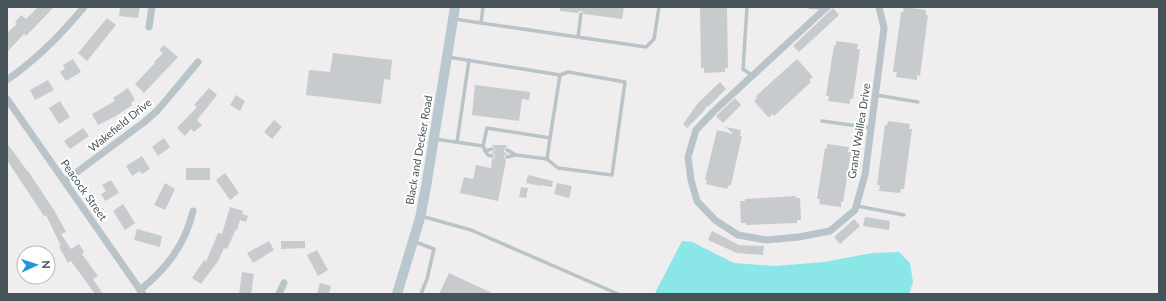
<svg xmlns="http://www.w3.org/2000/svg" width="1166" height="301" font-family="Lato,sans-serif">
<rect width="100%" height="100%" fill="#efeded"/>
<polygon fill="#8be7e7" points="682,241 693,242 702,247 734,263 775,266 824,262 872,253 899,252 910,263 913,282 909,294 655,294 656,291"/>
<g fill="#c7cbce">
<polygon points="38,7 54,7 26,36 24,34 7,52 7,33 17,24 15,22 21,15 26,19"/>
<polygon points="120,7 140,7 138,18 119,16"/>
<polygon points="560,7 624,7 622,19 584,14 582,11 579,11 578,13 560,11"/>
<polygon points="700,7 727,7 728,68 725,68 725,72 704,73 704,68 701,68"/>
<polygon points="904,7 926,10 926,15 928,15 920,76 917,75 917,80 896,77 897,72 893,72 901,12 903,12"/>
<polygon points="833,8 839,15 799,52 793,46"/>
<polygon points="107,18 116,25 87,61 78,53"/>
<polygon points="836,41 858,44 857,49 860,49 853,99 850,99 850,104 828,101 829,96 826,96 834,45 836,46"/>
<polygon points="164,45 178,57 144,93 135,84 155,63 154,62 163,53 159,50"/>
<polygon points="333,53 392,60 390,80 384,79 381,104 306,95 309,70 330,72"/>
<polygon points="73,59 81,72 66,81 60,72 65,69 63,65"/>
<polygon points="797,59 813,77 809,80 811,82 774,116 772,114 769,118 754,101 757,98 756,96"/>
<polygon points="48,80 54,90 35,100 30,90"/>
<polygon points="720,82 726,89 708,107 707,106 703,112 687,128 683,124 698,103"/>
<polygon points="475,85 530,92 529,100 522,99 519,121 472,115"/>
<polygon points="128,88 135,100 131,103 132,105 116,116 98,125 92,114 115,101 113,98"/>
<polygon points="209,88 217,95 197,120 202,125 194,132 191,129 185,136 177,128 197,107 194,105"/>
<polygon points="236,95 245,101 240,111 230,105"/>
<polygon points="735,98 741,105 723,123 716,116"/>
<polygon points="60,101 70,117 59,124 49,108"/>
<polygon points="274,120 282,127 272,139 264,132"/>
<polygon points="888,121 910,124 909,129 912,129 904,189 901,189 900,193 879,191 880,185 877,185 885,125 887,125"/>
<polygon points="726,127 741,130 740,136 742,136 731,185 729,185 727,189 706,184 707,180 705,179 717,130 733,134"/>
<polygon points="83,128 89,136 70,149 64,141"/>
<polygon points="164,138 170,147 158,156 152,147"/>
<polygon points="7,143 28,172 28,171 54,210 66,232 61,234 71,249 79,244 84,252 82,254 98,276 93,279 103,294 95,294 71,261 68,263 59,247 61,246 46,215 44,216 7,160"/>
<polygon points="827,144 849,147 848,152 851,152 843,202 841,202 841,207 819,204 820,199 817,199 825,148 827,149"/>
<polygon points="492,145 507,145 504,150 504,152 507,154 504,156 506,161 498,201 460,193 464,177 473,179 476,165 491,168 492,159 494,158 495,156 494,154 492,153 495,149"/>
<polygon points="142,156 150,169 142,174 140,171 132,176 126,166"/>
<rect x="186" y="168" width="24" height="12"/>
<polygon points="225,173 239,193 230,200 216,180"/>
<polygon points="528,175 553,181 552,187 541,185 541,186 526,183"/>
<polygon points="111,180 119,193 105,201 101,194 106,191 102,185"/>
<polygon points="165,183 175,189 165,210 154,205"/>
<polygon points="557,183 572,186 569,198 554,194"/>
<polygon points="521,187 528,188 526,198 519,197"/>
<polygon points="795,196 796,198 800,198 801,220 797,220 797,223 746,225 746,223 741,223 740,201 745,201 745,199"/>
<polygon points="123,204 135,223 125,230 113,211"/>
<polygon points="230,207 243,211 242,214 248,216 246,222 240,220 237,230 236,229 227,249 224,248 218,261 201,284 192,278 204,260 206,262 218,233 222,234"/>
<polygon points="865,217 890,221 889,230 863,226"/>
<polygon points="854,219 860,226 840,244 834,237"/>
<polygon points="137,229 162,236 160,247 134,240"/>
<polygon points="712,231 739,245 764,246 763,255 737,253 708,240"/>
<polygon points="269,241 274,250 253,263 247,253"/>
<polygon points="281,241 305,241 305,248 281,249"/>
<polygon points="317,250 328,270 318,276 307,255"/>
<polygon points="242,272 254,274 251,294 239,294"/>
<polygon points="449,273 494,294 439,294"/>
<polygon points="320,283 331,286 329,294 317,294"/>
</g>
<g fill="none" stroke-linecap="round" stroke-linejoin="round">
<g stroke="#b8c4c9" stroke-width="3.5">
<polyline points="747,7 743,69 753,76"/>
<polyline points="809,7 825,8"/>
<polyline points="454,19 646,47 654,39 659,7"/>
<polyline points="481,23 483,7"/>
<polyline points="578,37 581,14"/>
<polyline points="876,95 918,102"/>
<polyline points="822,121 872,128"/>
<polyline points="435,139 483,146 487,128 550,138 560,75 448,57"/>
<polyline points="457,142 469,60"/>
<polyline points="483,146 485,151 492,149"/>
<polyline points="507,150 516,155 547,159 558,168 612,175 625,82 568,72 560,75"/>
<polyline points="485,151 488,155 492,156"/>
<polyline points="507,157 516,155"/>
<polyline points="547,159 550,138"/>
<polyline points="857,206 904,215"/>
<polyline points="421,216 471,230 618,294"/>
<polyline points="413,241 434,249 427,279 421,294"/>
</g>
<g stroke="#b8c4c9" stroke-width="7">
<polyline points="827,7 714,111 696,130 688,157 691,180 697,201 715,220 738,235 766,240 799,237 830,231 855,210 865,175 884,28 879,7"/>
<polyline points="149,27 152,7"/>
<path d="M 7,80 C 37,59 61,35 84,7"/>
<polyline points="7,99 143,294"/>
<polyline points="65,181 143,123 157,111 168,98 198,62"/>
<path d="M 140,290 C 167,268 185,245 193,211"/>
<polyline points="279,294 284,283"/>
</g>
<polyline stroke="#b9c7ce" stroke-width="10" points="397,294 420,218 426,187 455,7"/>
</g>
<g text-anchor="middle" stroke-width="4" stroke-linejoin="round" paint-order="stroke">
<g font-size="11" fill="#465459" stroke="#fff">
<text transform="translate(120 125) rotate(-39)" y="4">Wakefield Drive</text>
<text transform="translate(859 131) rotate(-81)" y="4">Grand Waillea Drive</text>
<text transform="translate(419 150) rotate(-80)" y="4">Black and Decker Road</text>
<text transform="translate(84 190) rotate(55)" y="4">Peacock Street</text>
</g>
</g>
<rect width="1166" height="301" fill="none" stroke="#465459" stroke-width="16"/>
<g transform="translate(36 265) rotate(87)"><circle r="19" fill="#ffffff" stroke="#b5bbbd"/>
<path d="M0-3L7 15L0 10L-7 15Z" fill="#2195d5"/>
<text y="-6" font-size="11" font-weight="bold" text-anchor="middle" fill="#465459">N</text>
</g>
</svg>
